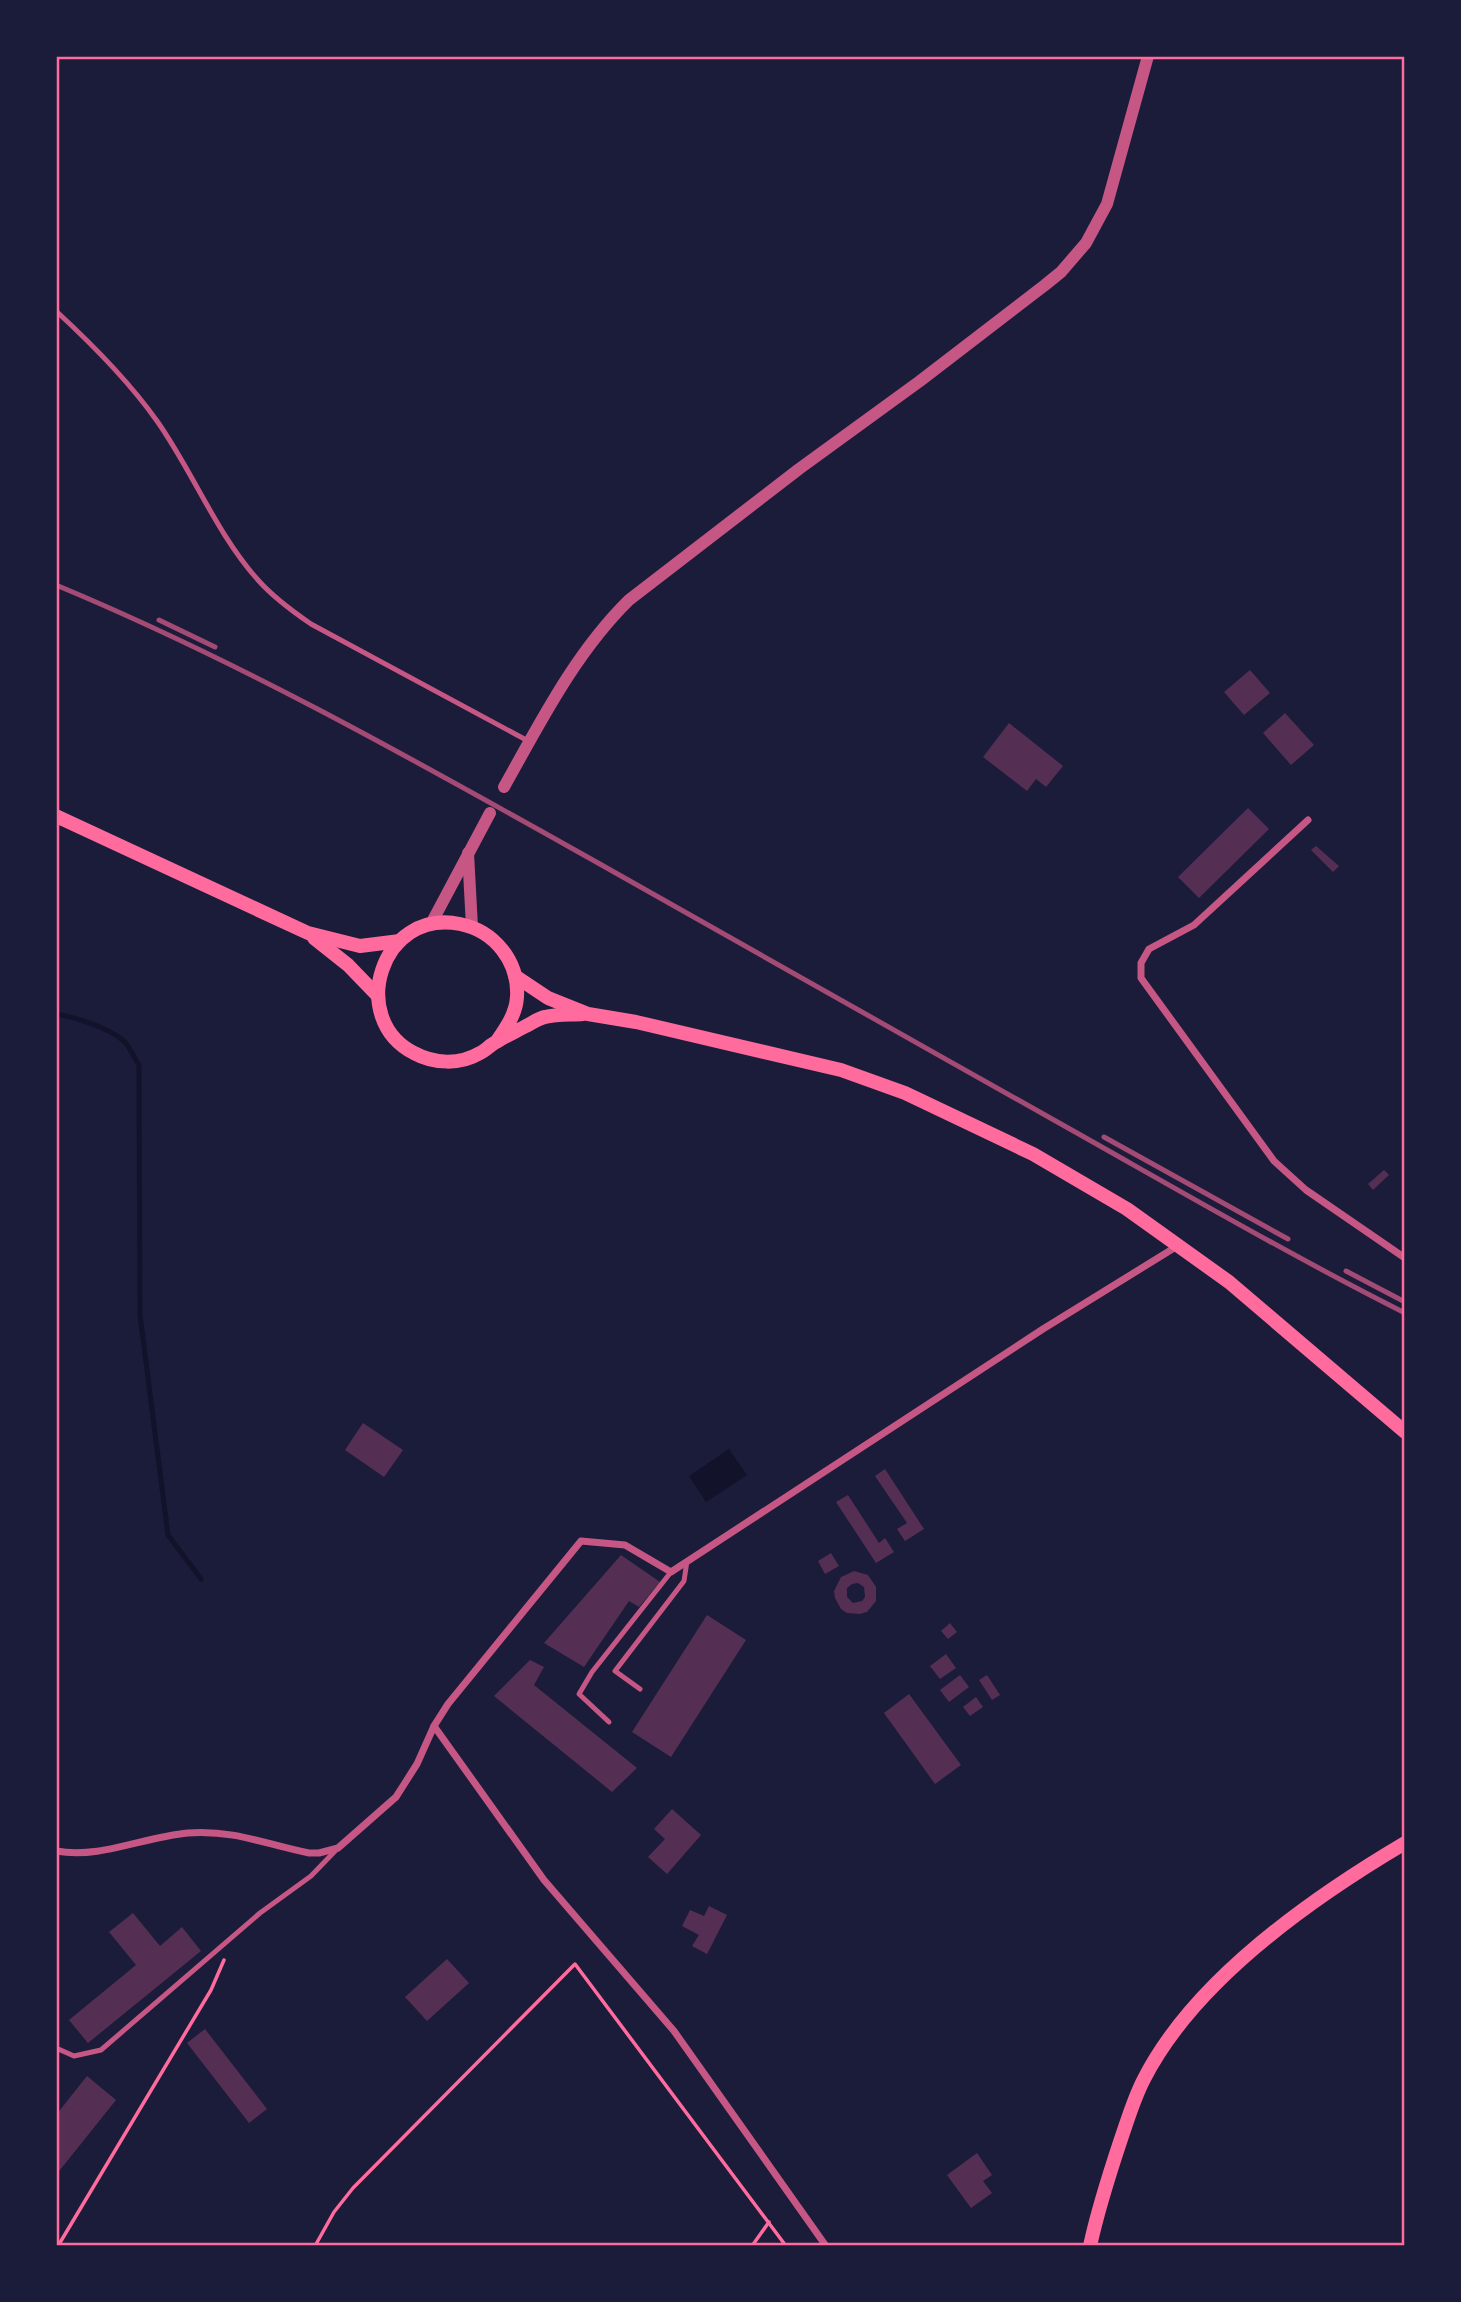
<svg xmlns="http://www.w3.org/2000/svg" width="1461" height="2302" font-family="'Fira Sans Condensed',sans-serif">
<rect width="100%" height="100%" fill="#1b1b3a"/>
<polygon fill="#12122b" points="729,1449 747,1475 706,1502 689,1476"/>
<g fill="none" stroke-linecap="round" stroke-linejoin="round">
<path stroke="#12122b" stroke-width="5" d="M 56,1014 C 75,1017 109,1028 124,1041 C 130,1047 134,1058 139,1065 L 140,1315 L 168,1535 L 201,1579"/>
</g>
<g fill="#542f53" fill-rule="evenodd">
<polygon points="1250,670 1270,693 1244,715 1224,692"/>
<polygon points="1285,713 1314,745 1291,765 1263,733"/>
<polygon points="1009,723 1063,766 1046,787 1036,779 1027,791 983,757"/>
<polygon points="1248,808 1269,829 1199,898 1178,877"/>
<polygon points="1316,846 1339,866 1333,872 1311,850"/>
<polygon points="1384,1170 1389,1175 1373,1190 1368,1184"/>
<polygon points="363,1423 403,1450 384,1477 345,1450"/>
<polygon points="885,1469 924,1529 905,1541 897,1529 907,1523 875,1476"/>
<polygon points="848,1495 879,1543 885,1538 894,1552 876,1563 836,1502"/>
<polygon points="831,1553 839,1566 825,1574 818,1561"/>
<polygon points="621,1555 660,1582 639,1607 629,1601 584,1667 544,1643"/>
<path d="M 854,1571 L 868,1575 L 876,1587 L 876,1601 L 867,1612 L 860,1614 L 847,1613 L 841,1609 L 835,1598 L 834,1591 L 841,1577 ZM 858,1583 L 864,1587 L 865,1597 L 862,1601 L 853,1603 L 847,1597 L 847,1588 L 852,1584 Z"/>
<polygon points="707,1615 746,1640 671,1757 632,1732"/>
<polygon points="950,1623 957,1632 948,1639 941,1631"/>
<polygon points="946,1654 956,1668 940,1679 930,1666"/>
<polygon points="530,1660 544,1667 534,1685 637,1768 612,1792 494,1696"/>
<polygon points="960,1675 969,1687 949,1702 940,1690"/>
<polygon points="987,1675 1000,1695 992,1700 979,1680"/>
<polygon points="909,1694 961,1765 935,1784 884,1713"/>
<polygon points="976,1697 983,1707 970,1716 963,1707"/>
<polygon points="672,1809 701,1835 667,1874 648,1857 665,1839 654,1829"/>
<polygon points="709,1906 727,1915 707,1954 692,1946 699,1935 682,1926 690,1910 704,1916"/>
<polygon points="133,1913 160,1946 182,1927 201,1951 88,2043 69,2020 136,1965 109,1932"/>
<polygon points="447,1959 469,1983 427,2021 405,1997"/>
<polygon points="205,2029 267,2109 249,2123 187,2043"/>
<polygon points="87,2076 116,2100 56,2175 56,2115"/>
<polygon points="977,2153 992,2175 983,2181 992,2193 971,2208 947,2175"/>
</g>
<g fill="none" stroke-linecap="round" stroke-linejoin="round">
<g stroke="#ff6b9d" stroke-width="3.5">
<polyline points="58,2246 211,1990 224,1960"/>
<polyline points="315,2246 334,2212 353,2188 575,1964 786,2246"/>
<polyline points="752,2246 769,2222"/>
</g>
<g stroke="#c65784" stroke-width="5">
<path d="M 56,311 C 93,345 128,380 157,421 C 193,472 216,533 258,580 C 273,597 292,611 311,624 L 530,742"/>
<polyline points="640,1689 615,1671 684,1581 687,1561"/>
<polyline points="609,1722 579,1694 592,1672 671,1572"/>
<polyline points="56,2048 74,2056 101,2050 260,1913 311,1876 337,1849"/>
</g>
<g stroke="#c65784" stroke-width="7">
<polyline points="1308,820 1194,925 1149,949 1141,963 1141,978 1274,1161 1306,1190 1405,1258"/>
<polyline points="434,1726 544,1880 674,2031 826,2246"/>
<path d="M 56,1851 C 101,1859 143,1837 188,1833 C 236,1830 264,1844 309,1853 L 319,1853 L 338,1848 L 396,1797 L 417,1764 L 434,1726 L 448,1704 L 581,1541 L 625,1545 L 671,1572 L 1043,1329 L 1179,1245"/>
</g>
<g stroke="#c65784" stroke-width="12">
<path d="M 504,787 C 540,723 575,653 629,600 L 799,469 L 920,381 L 1045,285 L 1061,272 L 1086,243 L 1107,204 L 1148,56"/>
<polyline points="468,853 472,927"/>
<polyline points="432,922 490,813"/>
</g>
<g stroke="#ff6b9d" stroke-width="14">
<polyline points="56,816 308,933 360,946 400,941"/>
<polyline points="314,938 348,965 378,996"/>
<polyline points="515,976 548,998 588,1014 636,1022 841,1070 905,1093 1033,1154 1127,1209 1229,1282 1405,1432"/>
<path d="M 497,1041 C 506,1028 516,1014 517,997 C 519,962 495,931 460,924 C 381,908 347,1019 414,1053 C 434,1064 460,1065 480,1053 C 486,1050 491,1044 498,1041 C 507,1035 517,1031 526,1026 C 532,1023 539,1018 545,1017 C 557,1014 571,1015 583,1014"/>
<path d="M 1090,2246 C 1098,2209 1109,2175 1121,2139 C 1128,2119 1134,2098 1144,2079 C 1194,1981 1312,1898 1405,1843"/>
</g>
<g stroke="#a44b75" stroke-width="5">
<path d="M 56,585 C 241,662 416,761 591,859 C 747,947 904,1036 1061,1124 C 1175,1188 1288,1254 1405,1313"/>
<polyline points="159,620 215,647"/>
<polyline points="1104,1137 1288,1239"/>
<polyline points="1346,1271 1405,1302"/>
</g>
</g>
<rect width="1461" height="2302" fill="none" stroke="#1b1b3a" stroke-width="116"/>
<rect x="58" y="58" width="1345" height="2186" fill="none" stroke="#ff6b9d" stroke-width="2.5"/>
</svg>
